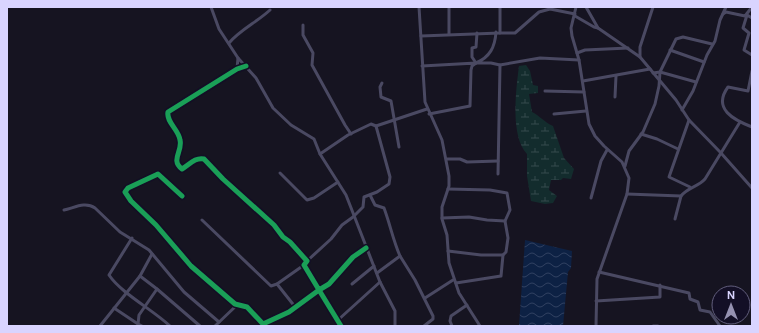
<svg xmlns="http://www.w3.org/2000/svg" width="759" height="333" font-family="'DM Sans',sans-serif">
<defs>
<pattern id="wetland-marsh" width="20" height="14" patternUnits="userSpaceOnUse"><rect width="20" height="14" fill="#132c2d"/><path d="M1 5h8M5 5V1M11 12h8M15 12V8" fill="none" stroke="#354a4c"/></pattern>
<pattern id="water-waves" width="16" height="10" patternUnits="userSpaceOnUse"><rect width="16" height="10" fill="#0d2144"/><path d="M0 5q4-4 8 0t8 0" fill="none" stroke="#304060"/></pattern>
</defs>
<rect width="100%" height="100%" fill="#161421"/>
<path fill="url(#wetland-marsh)" d="M 526,65 L 530,71 L 533,85 L 538,86 L 538,93 L 529,94 L 532,112 C 540,116 544,122 553,126 L 564,158 L 574,169 L 571,179 L 563,178 L 561,180 L 551,180 L 549,190 L 557,196 L 553,203 L 545,204 L 531,201 L 527,176 L 527,154 C 510,136 516,89 519,66 Z"/>
<polygon fill="url(#water-waves)" points="525,240 572,251 571,268 568,272 563,326 519,326"/>
<g fill="none" stroke-linecap="round" stroke-linejoin="round">
<g stroke="#4a4962" stroke-width="3">
<polyline points="211,7 219,29 238,58 256,78 273,108 291,125 314,139 320,154 346,195 380,282 395,311 395,326"/>
<polyline points="419,7 425,102 442,140 449,176 449,186 442,207 442,219 447,235 449,263 459,293 480,326"/>
<polyline points="449,7 449,34"/>
<polyline points="576,7 571,28 572,36 579,60 589,124 595,136 604,146 622,162 629,178 627,194 597,279 596,326"/>
<polyline points="586,7 598,28 640,57 676,100 689,120 721,153 752,188"/>
<polyline points="723,14 726,12 745,16 752,7"/>
<polyline points="575,16 594,27 598,28"/>
<polyline points="752,18 747,15 743,28 749,33 744,50 752,55"/>
<polyline points="303,25 303,35 313,53 312,65 345,125 351,134"/>
<path d="M 496,32 C 495,47 490,57 476,63 L 491,63 L 500,65 L 540,58 L 579,60"/>
<polyline points="500,33 515,33 539,12 550,9 575,14"/>
<polyline points="421,36 500,33 500,7"/>
<path d="M 229,43 C 240,30 257,22 270,10"/>
<polyline points="670,50 704,62"/>
<polyline points="577,53 585,50 628,48"/>
<polyline points="640,57 640,47 653,7"/>
<polyline points="476,63 472,57 472,48 476,47 477,33"/>
<path d="M 246,66 L 237,69 L 168,112 C 166,122 179,130 180,140 C 183,151 170,160 182,169 C 189,165 195,157 204,159 L 223,179 L 274,225 L 283,237 L 290,242 L 307,261 L 304,265 L 319,290 L 329,284 L 353,257 L 366,248"/>
<polyline points="422,66 476,63 472,66 471,70 470,106 429,114"/>
<polyline points="237,69 238,58"/>
<path d="M 752,71 L 748,91 L 728,87 C 712,109 734,120 752,127"/>
<polyline points="653,73 660,72 696,82"/>
<polyline points="583,81 650,69"/>
<polyline points="382,83 380,87 381,97 391,101 399,147"/>
<polyline points="545,91 584,92"/>
<polyline points="615,97 616,76"/>
<polyline points="682,110 693,91 707,55 715,41 720,20 726,7"/>
<polyline points="554,114 586,111"/>
<polyline points="689,120 669,177 690,187"/>
<polyline points="641,134 657,139 678,149"/>
<polyline points="320,154 348,135 371,124 376,126 427,109"/>
<polyline points="447,159 460,159 467,162 498,161"/>
<polyline points="625,166 629,151 643,132 655,104 659,86 660,72 676,39 683,37 712,44"/>
<polyline points="280,173 307,200 314,198 338,182"/>
<polyline points="498,174 500,65"/>
<path d="M 627,194 L 681,196 C 688,187 698,187 705,179 L 740,122"/>
<path d="M 370,195 L 375,205 L 384,208 C 390,224 393,240 400,256 L 377,273"/>
<polyline points="182,196 158,174 128,188 125,192 131,201 156,225 191,266 235,304 247,307 263,324 289,312 319,290 341,326"/>
<polyline points="591,198 601,161 607,150"/>
<path d="M 64,210 C 74,208 85,201 95,208 L 120,232 L 149,250 L 184,292 L 219,322"/>
<polyline points="442,218 469,217 487,220 505,221"/>
<polyline points="675,219 681,196"/>
<polyline points="202,220 271,286 277,284 304,265"/>
<path d="M 132,238 L 109,275 C 121,293 153,310 170,326"/>
<polyline points="448,251 481,255 503,255 506,252 508,238 505,221 510,210 507,193 490,190 448,189"/>
<polyline points="400,256 415,280 433,316 433,319 424,326"/>
<polyline points="307,261 331,239 342,225 353,217 363,207 364,197 377,192 389,184 390,177 376,126"/>
<polyline points="599,272 689,293 690,299 698,302 700,310 710,312 720,326"/>
<polyline points="140,276 157,289 139,315 138,324 142,326"/>
<polyline points="456,283 501,276 503,255"/>
<polyline points="277,284 296,308"/>
<polyline points="352,284 374,266"/>
<polyline points="157,289 200,326"/>
<polyline points="425,298 453,280"/>
<polyline points="596,301 660,297 660,285"/>
<polyline points="114,308 138,324"/>
<polyline points="338,320 380,282"/>
<polyline points="100,326 140,276 152,254"/>
<polyline points="215,326 237,305"/>
<polyline points="452,326 450,321 451,316 467,305"/>
<polyline points="653,326 658,326"/>
</g>
<defs>
<g id="cycleway">
<path d="M 246,66 L 237,69 L 168,112 C 166,122 179,130 180,140 C 183,151 170,160 182,169 C 189,165 195,157 204,159 L 223,179 L 274,225 L 283,237 L 290,242 L 307,261 L 304,265 L 319,290 L 329,284 L 353,257 L 366,248"/>
<polyline points="182,196 158,174 128,188 125,192 131,201 156,225 191,266 235,304 247,307 263,324 289,312 319,290 341,326"/>
</g>
</defs>
<use href="#cycleway" stroke="#130f26" stroke-width="8"/>
<use href="#cycleway" stroke="#1a9f57" stroke-width="5"/>
</g>
<rect width="759" height="333" fill="none" stroke="#d9d4ff" stroke-width="16"/>
<g transform="translate(731 305)"><circle r="19" fill="#130f26" stroke="#625e7d"/>
<path d="M0-3L7 15L0 10L-7 15Z" fill="#9591b1"/>
<text y="-6" font-size="11" font-weight="bold" text-anchor="middle" fill="#d9d4ff">N</text>
</g>
</svg>
